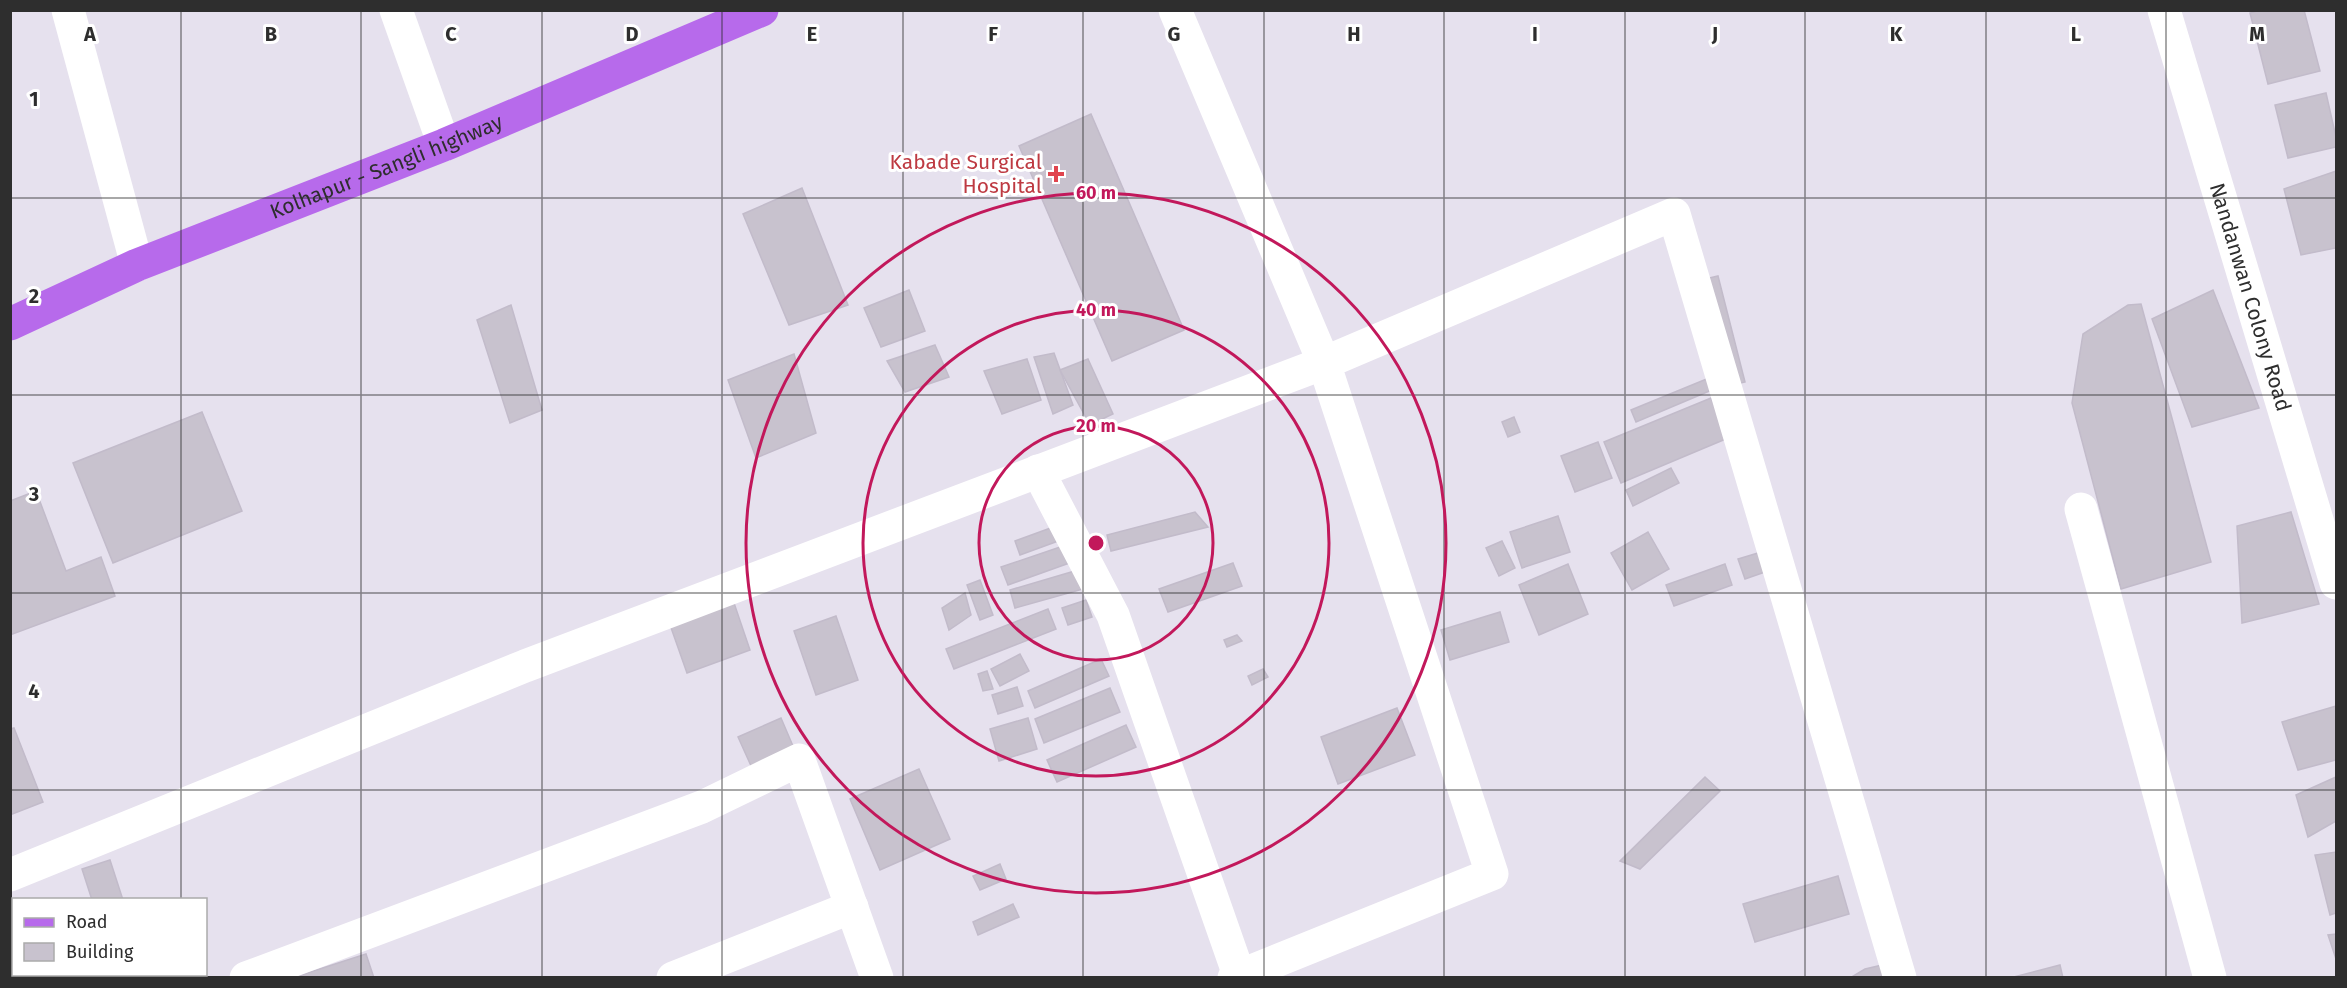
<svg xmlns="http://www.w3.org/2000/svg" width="2347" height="988" font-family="'Fira Sans',sans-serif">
<rect width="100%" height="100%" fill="#e6e1ee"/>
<g fill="#c8c2ce" stroke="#c2bbca" stroke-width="1.5">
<polygon points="2260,10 2304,10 2320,71 2268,84 2250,13"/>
<polygon points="2326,93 2336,137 2336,147 2288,158 2275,105"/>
<polygon points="1091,114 1184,330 1112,361 1019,146"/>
<polygon points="2336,171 2336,248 2301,255 2284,189"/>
<polygon points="802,188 848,305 789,325 743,214"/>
<polygon points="1718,276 1745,382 1732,385 1705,279"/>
<polygon points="909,290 925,331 881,347 864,308"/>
<polygon points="2213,290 2259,408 2192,427 2152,319"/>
<polygon points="2141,304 2211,562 2121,589 2072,403 2083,334 2128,305"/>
<polygon points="511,305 542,410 510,423 477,320"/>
<polygon points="935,345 949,377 905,392 887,361"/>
<polygon points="1054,353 1073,405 1053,414 1034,357"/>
<polygon points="794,354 816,433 756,458 728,380"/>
<polygon points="1027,359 1041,400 1002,414 984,371"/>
<polygon points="1088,359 1113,414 1090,425 1060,370"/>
<polygon points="1709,378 1714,389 1636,422 1631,410"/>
<polygon points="1711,398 1728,438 1621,483 1604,442"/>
<polygon points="202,412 242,511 113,563 73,463"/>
<polygon points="1514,417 1520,432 1508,437 1502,422"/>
<polygon points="1598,442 1612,478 1575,492 1561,456"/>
<polygon points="1671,468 1679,483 1633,506 1626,490"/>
<polygon points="36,491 66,571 101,557 115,596 10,635 10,501"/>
<polygon points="1195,512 1208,527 1111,551 1107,535"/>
<polygon points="2291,512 2319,604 2242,623 2237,526"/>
<polygon points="1558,516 1570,552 1522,568 1510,532"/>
<polygon points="1056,526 1061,540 1020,555 1015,541"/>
<polygon points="1648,532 1669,569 1632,590 1611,553"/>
<polygon points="1502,541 1515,568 1499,576 1486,548"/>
<polygon points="1069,544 1075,561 1008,585 1001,567"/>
<polygon points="1758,553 1765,572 1745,579 1738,559"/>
<polygon points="1233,563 1242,586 1168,612 1159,589"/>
<polygon points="1568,564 1588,614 1539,635 1519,585"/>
<polygon points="1725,564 1732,585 1674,606 1666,585"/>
<polygon points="1078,570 1083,589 1015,608 1010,590"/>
<polygon points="980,580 993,615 980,620 967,585"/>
<polygon points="965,593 971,615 949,630 942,608"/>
<polygon points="733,600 750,650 687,673 669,622"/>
<polygon points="1086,600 1092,617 1068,625 1062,608"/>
<polygon points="1048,609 1056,629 954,669 946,649"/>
<polygon points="1500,612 1509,642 1450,660 1441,630"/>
<polygon points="836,616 858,680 816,695 794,631"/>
<polygon points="1237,635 1242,641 1227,647 1224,640"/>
<polygon points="1020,654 1029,671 1000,686 991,669"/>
<polygon points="1101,659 1109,676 1035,708 1028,691"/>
<polygon points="1263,669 1268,677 1252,685 1248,676"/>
<polygon points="987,671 993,689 983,691 978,674"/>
<polygon points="1017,687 1023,706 998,714 992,695"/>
<polygon points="1110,688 1120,712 1044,743 1035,719"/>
<polygon points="2336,706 2336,760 2298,770 2282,722"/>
<polygon points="1397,708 1415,755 1338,784 1321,737"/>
<polygon points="781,718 799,760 757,779 738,737"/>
<polygon points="1028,718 1037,749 999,761 990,729"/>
<polygon points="1126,725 1136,747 1057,782 1047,760"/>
<polygon points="14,728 43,802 10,815 10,729"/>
<polygon points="919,769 950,839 880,870 850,799"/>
<polygon points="1705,777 1720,791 1640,869 1620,861"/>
<polygon points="2336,777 2336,821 2308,837 2296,795"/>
<polygon points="2336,852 2336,913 2330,915 2315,855"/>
<polygon points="110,860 123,900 92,900 82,869"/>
<polygon points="1000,864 1006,879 980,890 973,876"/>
<polygon points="1838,876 1849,914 1755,942 1743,904"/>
<polygon points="1013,904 1019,917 978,935 973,922"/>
<polygon points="2336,934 2336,959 2328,935"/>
<polygon points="14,941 14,974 101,974 102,978 10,978 10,942"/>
<polygon points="366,954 374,978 292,978"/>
<polygon points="1891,963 1895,978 1850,978 1865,969"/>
<polygon points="2060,965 2063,978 2010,978"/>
<polygon points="161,974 180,974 180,978 153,978"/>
</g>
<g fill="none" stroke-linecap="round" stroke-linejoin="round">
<g stroke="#fff" stroke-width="33">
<polyline points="68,10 137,265"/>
<polyline points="396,10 444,145"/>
<path id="s1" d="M 2164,10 L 2336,583"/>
<polyline points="1038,471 1113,615 1239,975"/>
<polyline points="2081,509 2210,978"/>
<polyline points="10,875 525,666 1324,363 1175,10"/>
<polyline points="246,978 702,807 799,760 877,978"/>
<polyline points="673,978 852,907"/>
<polyline points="1234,978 1492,874 1324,363 1674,214 1900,978"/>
</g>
<path stroke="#b76aeb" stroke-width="33" id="s2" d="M 10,324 L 137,265 L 444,145 L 762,10"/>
</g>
<path fill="none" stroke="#2e2e2e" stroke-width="1.5" stroke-opacity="0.55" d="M 181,10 L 181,900M 361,10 L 361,978M 542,10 L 542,978M 722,10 L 722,978M 903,10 L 903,978M 1083,10 L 1083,978M 1264,10 L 1264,978M 1444,10 L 1444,978M 1625,10 L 1625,978M 1805,10 L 1805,978M 1986,10 L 1986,978M 2166,10 L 2166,978M 10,198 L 2336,198M 10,395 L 2336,395M 10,593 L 2336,593M 10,790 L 2336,790M 181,974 L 181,978"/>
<g fill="none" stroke="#c2185b" stroke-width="3">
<circle cx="1096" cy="543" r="117"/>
<circle cx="1096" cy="543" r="233"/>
<circle cx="1096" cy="543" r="350"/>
</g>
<path fill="#e0444e" stroke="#fff" stroke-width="2" d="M1053 165h6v6h6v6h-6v6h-6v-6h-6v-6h6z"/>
<g text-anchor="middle" stroke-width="6" stroke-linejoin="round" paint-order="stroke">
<g font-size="21" fill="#be3a42" stroke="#fff" text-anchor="end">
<text x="1042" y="169">Kabade Surgical<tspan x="1042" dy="24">Hospital</tspan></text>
</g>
<g font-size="21" fill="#2e2e2e" stroke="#fff">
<text dy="7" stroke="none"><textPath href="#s2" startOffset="408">Kolhapur - Sangli highway</textPath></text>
<text dy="7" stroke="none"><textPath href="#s1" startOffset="300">Nandanwan Colony Road</textPath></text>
</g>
</g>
<g font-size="20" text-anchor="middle" font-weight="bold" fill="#2e2e2e" stroke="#fff" stroke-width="6" stroke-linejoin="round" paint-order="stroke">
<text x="90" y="41">A</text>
<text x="271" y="41">B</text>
<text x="451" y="41">C</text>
<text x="632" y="41">D</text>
<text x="812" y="41">E</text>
<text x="993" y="41">F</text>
<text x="1174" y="41">G</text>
<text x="1354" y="41">H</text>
<text x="1535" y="41">I</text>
<text x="1715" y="41">J</text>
<text x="1896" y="41">K</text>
<text x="2076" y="41">L</text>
<text x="2257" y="41">M</text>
<text x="34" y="106">1</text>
<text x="34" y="303">2</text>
<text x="34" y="501">3</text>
<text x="34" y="698">4</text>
</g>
<circle cx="1096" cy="543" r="9" fill="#c2185b" stroke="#fff" stroke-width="3"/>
<g font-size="18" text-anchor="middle" font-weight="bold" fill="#c2185b" stroke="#fff" stroke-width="6" stroke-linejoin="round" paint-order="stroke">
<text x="1096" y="199">60 m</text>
<text x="1096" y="316">40 m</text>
<text x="1096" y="432">20 m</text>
</g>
<rect width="2347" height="988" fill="none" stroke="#2e2e2e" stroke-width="24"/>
<rect x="12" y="898" width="195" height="78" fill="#ffffff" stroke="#ababab" stroke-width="1.5"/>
<rect x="24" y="918" width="30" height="9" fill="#b76aeb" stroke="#ababab" stroke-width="1.5"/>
<text x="66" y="928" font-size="18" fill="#2e2e2e">Road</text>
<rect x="24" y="943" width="30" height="18" fill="#c8c2ce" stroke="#ababab" stroke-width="1.5"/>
<text x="66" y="958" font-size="18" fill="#2e2e2e">Building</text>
</svg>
